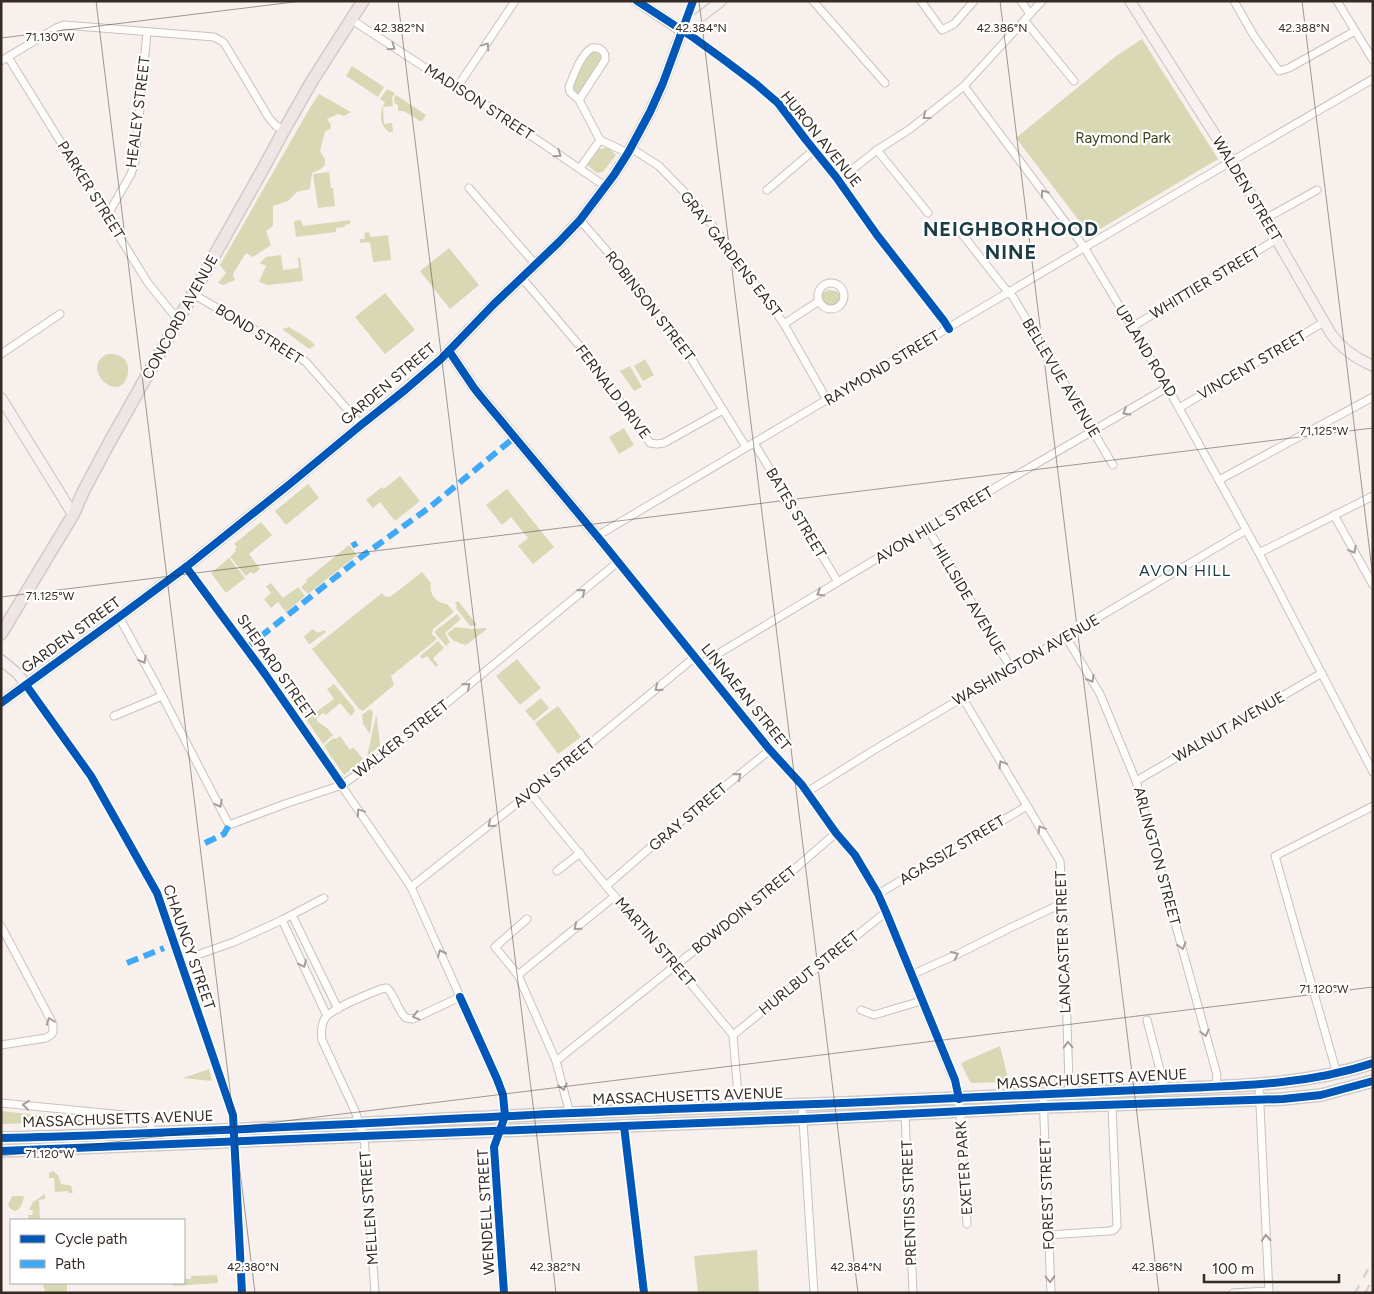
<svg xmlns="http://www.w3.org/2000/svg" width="1374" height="1294" font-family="Figtree,sans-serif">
<rect width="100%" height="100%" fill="#f7f0ed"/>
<g fill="#d8d9b4">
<polygon points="1142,39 1218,159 1090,235 1016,138 1116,56"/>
<path d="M 590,52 L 598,52 L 601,56 C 599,70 587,83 578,93 L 572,90 L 583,60 Z"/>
<polygon points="352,66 384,87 378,97 346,76"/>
<path d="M 387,89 L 395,93 L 392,98 L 393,106 L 383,107 L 384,124 L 392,123 L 393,132 L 389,132 C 379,125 379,112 385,102 L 380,99 Z"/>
<polygon points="319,94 351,112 344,116 338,114 327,119 331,125 330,129 325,132 320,151 325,159 325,165 321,169 312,173 310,189 297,192 288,201 273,206 273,226 266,231 271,245 253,257 246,253 233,274 235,280 223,285 218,283 226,273 220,265 308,111"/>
<polygon points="396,95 426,115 422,121 420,121 404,111 398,111 398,105 395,104 394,98"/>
<polygon points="606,148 610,149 616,155 603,172 597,173 587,165 599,149"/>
<polygon points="329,172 331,188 333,188 335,206 318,208 313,174"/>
<polygon points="301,220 303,226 350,220 350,224 345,225 345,227 336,228 336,232 296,237 294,221"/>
<polygon points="369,232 371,237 388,235 391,260 373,262 370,242 360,243 360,239 365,239 364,233"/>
<polygon points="449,248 479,285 450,309 420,271"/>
<polygon points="281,255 283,270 299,268 298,258 300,257 303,281 268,285 259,282 266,266 260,263 266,257"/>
<path d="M 828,290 L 836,291 L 841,295 L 840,303 C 830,307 821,306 822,293 Z"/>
<polygon points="385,293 415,330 385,354 355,317"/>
<polygon points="289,327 307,338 315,345 309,349 282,329"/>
<path d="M 108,354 C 120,353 130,360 128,373 C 121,409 77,366 108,354 Z"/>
<polygon points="645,359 654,375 643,381 634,366"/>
<polygon points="630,366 642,387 634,391 620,371"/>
<polygon points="624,428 634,445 619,454 609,437"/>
<polygon points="400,476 420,501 395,521 380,502 373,508 366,500 382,487 384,489"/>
<polygon points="308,484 319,498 286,525 275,511"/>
<polygon points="507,489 554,547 533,564 518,546 528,538 511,517 502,525 486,505"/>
<polygon points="261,522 272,535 249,554 260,569 254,574 251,572 246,576 230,557 236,551 235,549 237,547 234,544"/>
<polygon points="349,545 357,555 308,594 301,587 307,582 306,580"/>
<polygon points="229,558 245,578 226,593 211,573"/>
<path d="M 422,572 L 431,583 C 429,594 436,603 447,604 L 454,612 L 433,629 L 432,634 L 437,639 L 391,676 L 394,685 L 363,711 L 359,709 L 312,649 L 382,593 L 384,596 L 390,597 Z"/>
<polygon points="271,583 283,598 298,587 305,596 286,612 278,602 271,608 264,599 271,593 266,586"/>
<polygon points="458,601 477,625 470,626 456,608 457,606 455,603"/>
<polygon points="457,614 461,619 445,633 450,642 446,646 435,633 435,631"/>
<polygon points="455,627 472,629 486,628 487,629 466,645 459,643 456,641 455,642 447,634"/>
<polygon points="312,629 318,633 324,630 326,632 310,644 309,644 304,637"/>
<polygon points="438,641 444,648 433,658 438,665 436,667 427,656 422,659 420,656"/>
<polygon points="517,659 541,688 520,705 496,676"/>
<polygon points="334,684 354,708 355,711 351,716 340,703 326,715 323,713 317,718 317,721 328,729 333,735 323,744 302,713 309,708 313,714 334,699 327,689"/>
<polygon points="541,698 549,708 534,721 525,711"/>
<polygon points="558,706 581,737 558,754 535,723"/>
<polygon points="370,709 373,712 370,734 363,724 362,715"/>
<polygon points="376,716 377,718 380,746 367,756"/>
<polygon points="340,736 350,750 353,747 364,760 344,775 324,746 333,738 336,739"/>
<polygon points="1000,1046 1009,1082 972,1083 970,1082 961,1063"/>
<polygon points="209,1069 212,1081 183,1078"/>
<polygon points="1,1111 67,1118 67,1122 1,1124"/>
<polygon points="83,1117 105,1119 103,1123 71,1125 71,1120 80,1120"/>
<polygon points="53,1171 58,1175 61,1184 68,1185 71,1186 73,1193 69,1193 68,1191 55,1192 54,1178 49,1178 49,1173"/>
<polygon points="45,1194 45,1199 39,1200 40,1220 29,1220 28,1215 32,1215 33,1210 29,1210 33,1202"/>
<path d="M 12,1196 L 24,1196 C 23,1205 16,1219 8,1205 Z"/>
<polygon points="757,1250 759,1293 698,1293 694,1256"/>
<polygon points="217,1275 218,1283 173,1286 172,1283 184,1283 184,1277 184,1279 191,1279 191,1276"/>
<polygon points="42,1283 67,1283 67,1293 46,1293"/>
</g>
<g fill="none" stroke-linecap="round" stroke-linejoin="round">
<defs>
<g id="street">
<polyline points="693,1 682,31 723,59 756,84 778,103 806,140 836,177 877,235 944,321 949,329"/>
<polyline points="813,1 885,83"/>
<polyline points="921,1 942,30 954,24 974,1"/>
<polyline points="1021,1 1030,14"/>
<polyline points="1234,1 1254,36 1279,71 1289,68 1355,31"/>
<polyline points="1337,1 1373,60"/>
<polyline points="352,20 424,67 458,86 605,186"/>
<polyline points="1025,21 1074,81"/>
<polyline points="8,57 148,283 178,320"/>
<polyline points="1,61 56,28 64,25 214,37 223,42 226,46 269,118 276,126 284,130"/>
<polyline points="458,86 515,1"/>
<polyline points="964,86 1084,247 1132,327 1179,408 1259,553 1373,772"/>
<path d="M 579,100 L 605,60 C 606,51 600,47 592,48 C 580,55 574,75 569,87 L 570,92 L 579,100 L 600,140 L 628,153"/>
<polyline points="631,148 659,166 693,201 723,239 784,324 827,400"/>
<polyline points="877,150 928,213"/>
<polyline points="580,168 600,140"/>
<polyline points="839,180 877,150 910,129 964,86 1042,1"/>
<polyline points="469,188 536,265"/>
<polyline points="767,190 814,150"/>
<polyline points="107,216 131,174 135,162 147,32"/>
<polyline points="1265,219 1317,190"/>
<polyline points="580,220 613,258 683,345 746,447"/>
<polyline points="962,234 1003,286 1013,297 1113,465"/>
<polyline points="522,278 584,351 650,443 657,444 664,443 723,410"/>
<circle cx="831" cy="296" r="13"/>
<polyline points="193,294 244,324 284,346 306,362 361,425"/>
<polyline points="784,324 819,301"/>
<polyline points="1132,327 1277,239"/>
<polyline points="1,354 60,314"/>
<polyline points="1179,408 1324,322"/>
<polyline points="754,443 838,582"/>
<polyline points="1219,480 1373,397"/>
<polyline points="1334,515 1373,585"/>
<polyline points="928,529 1011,668"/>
<polyline points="1259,553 1373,496"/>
<polyline points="186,567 265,674 411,887 497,1079 503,1095 505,1116 494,1147 504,1293"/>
<polyline points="119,617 156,684 229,825 285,804 342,785 385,754 618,562"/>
<polyline points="1066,637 1100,694 1136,781 1217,1075 1216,1087"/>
<polyline points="701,664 1003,483 1168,387"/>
<polyline points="26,685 91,776 157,893 233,1115 242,1293"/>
<polyline points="962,697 1060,861 1063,903 1069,1082 1068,1094"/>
<polyline points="114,716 162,696"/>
<polyline points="1136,781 1322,673"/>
<polyline points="807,792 874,750 1246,530"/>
<polyline points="530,793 616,898 681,972 733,1035 739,1107"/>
<polyline points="557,871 580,853"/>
<polyline points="606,886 674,827 770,750"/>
<polyline points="411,887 530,793 695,657"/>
<polyline points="878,894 1027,806"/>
<polyline points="292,915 338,1009"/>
<polyline points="527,919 495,947 518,975 556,1061 570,1114"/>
<polyline points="282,920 327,1016"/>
<polyline points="1,926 53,1024 53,1032 51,1035 46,1038 1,1045"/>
<polyline points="180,961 234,942 282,920 324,898"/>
<polyline points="518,975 615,896"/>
<polyline points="911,975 958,954 1012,927 1063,903"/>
<polyline points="861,1010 874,1015 921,1001"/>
<polyline points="1147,1020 1165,1089"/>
<polyline points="733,1035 886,912"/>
<polyline points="556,1061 775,886 836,833"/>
<polyline points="1337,1074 1275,856 1373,806"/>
<polyline points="1259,1085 1269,1293"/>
<polyline points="1043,1095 1051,1293"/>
<polyline points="1,1103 144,1117 148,1120 153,1132"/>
<polyline points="802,1105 814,1293"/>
<polyline points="905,1114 913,1293"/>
<polyline points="624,1126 644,1293"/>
<path d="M 967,1224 L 960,1112 L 956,1086 L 878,894 L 855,855 L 836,833 L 802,785 L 770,750 L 597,536 C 855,383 1113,229 1373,79"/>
<polyline points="1048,1235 1109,1231 1114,1230 1117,1226 1112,1106"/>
<path d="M 375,1293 L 364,1136 L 355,1111 L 322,1040 C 321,1032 321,1023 326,1017 C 336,1006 367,995 381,989 L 387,988 C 396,997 397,1010 406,1018 L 413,1019 L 460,997"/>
<polyline points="1233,1293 1269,1291"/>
</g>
<g id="secondary">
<polyline points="637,1 682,31"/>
<path d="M 1130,1 L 1231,160 L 1331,334 C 1342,349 1355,358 1373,366"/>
<polyline points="682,31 721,1"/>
<polyline points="449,351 474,388 597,536"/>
<polyline points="1,398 63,498 73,515"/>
<polyline points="1,660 18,674 26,685"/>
<polyline points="1,703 119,617 186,567 291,483 361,425 405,390 441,359 493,305 559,242 580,220 614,175 628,153 650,112 663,83 682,31"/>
</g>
<g id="primary">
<polyline points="1,634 73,515 83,492 108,445 264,167 284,130 312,81 363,1"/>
<path d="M 1,1138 C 172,1134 342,1124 512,1116 C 646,1109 779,1106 913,1100 C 995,1097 1078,1093 1161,1089 C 1232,1086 1304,1086 1373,1063"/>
<polyline points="1,1151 364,1136 803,1119 1043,1107 1283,1099 1321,1095 1373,1081"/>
</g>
</defs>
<use href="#street" stroke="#c9c1bd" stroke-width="9"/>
<use href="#secondary" stroke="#c9c1bd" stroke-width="12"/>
<use href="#primary" stroke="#cfcbc9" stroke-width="14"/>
<use href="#street" stroke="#fefdfc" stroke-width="7"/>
<use href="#secondary" stroke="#f6f1f0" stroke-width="10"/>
<use href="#primary" stroke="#eee5e4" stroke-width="11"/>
<g stroke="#d6d3d2" stroke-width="2.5" stroke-dasharray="9 9" stroke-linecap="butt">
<polyline points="1355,1293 1373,1260"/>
<polyline points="1365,1293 1373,1279"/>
</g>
<g stroke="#3fa9f5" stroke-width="6" stroke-dasharray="12 6" stroke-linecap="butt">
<polyline points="352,546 357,543"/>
<polyline points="246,648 361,557 430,507 515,437"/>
<polyline points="205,843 224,834 229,825"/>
<polyline points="127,963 164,948"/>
</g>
<defs>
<g id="cycleway">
<polyline points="637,1 694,38 723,59 756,84 778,103 806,140 836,177 877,235 944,321 949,329"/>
<polyline points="449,351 474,388 482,398 602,542 770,750 802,785 836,833 855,855 878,894 886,912 955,1080 959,1099"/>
<polyline points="186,567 265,674 342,785"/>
<polyline points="26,685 91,776 157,893 233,1115 242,1293"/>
<polyline points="1,703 119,617 186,567 291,483 361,425 405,390 441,359 493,305 559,242 580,220 614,175 628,153 650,112 663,83 693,1"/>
<polyline points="460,997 497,1079 503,1095 505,1116 494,1147 504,1293"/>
<polyline points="624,1126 644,1293"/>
<path d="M 1,1138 C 172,1134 342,1124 512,1116 C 646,1109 779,1106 913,1100 C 995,1097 1078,1093 1161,1089 C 1232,1086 1304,1086 1373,1063"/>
<polyline points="1,1151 364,1136 803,1119 1043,1107 1283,1099 1321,1095 1373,1081"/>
</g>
</defs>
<use href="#cycleway" stroke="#fff" stroke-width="11"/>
<use href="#cycleway" stroke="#0057b8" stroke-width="8"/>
</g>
<defs><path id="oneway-chevron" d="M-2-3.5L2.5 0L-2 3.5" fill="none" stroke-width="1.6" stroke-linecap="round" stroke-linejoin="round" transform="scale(1.25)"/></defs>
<g stroke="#a49e9b">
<use href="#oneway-chevron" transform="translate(486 46) rotate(-56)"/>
<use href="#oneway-chevron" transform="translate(392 47) rotate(34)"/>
<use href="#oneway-chevron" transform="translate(926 116) rotate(142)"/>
<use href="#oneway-chevron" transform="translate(558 154) rotate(34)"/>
<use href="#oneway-chevron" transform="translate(1044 193) rotate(-126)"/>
<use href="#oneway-chevron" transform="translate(1126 412) rotate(150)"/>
<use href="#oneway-chevron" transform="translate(1353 550) rotate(61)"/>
<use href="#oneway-chevron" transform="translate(582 592) rotate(-39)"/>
<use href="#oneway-chevron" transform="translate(820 593) rotate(149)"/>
<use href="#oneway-chevron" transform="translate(143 660) rotate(61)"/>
<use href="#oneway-chevron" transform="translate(1091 679) rotate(60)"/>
<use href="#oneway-chevron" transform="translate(467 686) rotate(-40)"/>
<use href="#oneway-chevron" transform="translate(658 688) rotate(141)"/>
<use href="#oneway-chevron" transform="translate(1002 764) rotate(-121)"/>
<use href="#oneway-chevron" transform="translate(738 776) rotate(-39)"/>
<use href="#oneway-chevron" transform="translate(219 804) rotate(62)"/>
<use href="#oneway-chevron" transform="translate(360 812) rotate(-124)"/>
<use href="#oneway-chevron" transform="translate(491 824) rotate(141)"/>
<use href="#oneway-chevron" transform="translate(1041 829) rotate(-121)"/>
<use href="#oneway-chevron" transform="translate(577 927) rotate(141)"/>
<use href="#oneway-chevron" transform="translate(1182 946) rotate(74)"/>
<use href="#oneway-chevron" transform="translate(441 953) rotate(-114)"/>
<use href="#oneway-chevron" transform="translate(955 955) rotate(-25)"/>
<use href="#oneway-chevron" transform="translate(303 964) rotate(65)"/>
<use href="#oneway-chevron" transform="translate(416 1016) rotate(165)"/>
<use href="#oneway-chevron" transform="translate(50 1021) rotate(-111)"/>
<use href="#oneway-chevron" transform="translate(1205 1033) rotate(75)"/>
<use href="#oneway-chevron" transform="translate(1068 1045) rotate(-92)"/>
<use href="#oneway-chevron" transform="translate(563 1087) rotate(76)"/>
<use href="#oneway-chevron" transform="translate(26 1105) rotate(-174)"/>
<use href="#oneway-chevron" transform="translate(1266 1238) rotate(-93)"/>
<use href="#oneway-chevron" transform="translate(1050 1279) rotate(88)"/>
</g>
<path fill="none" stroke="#352a24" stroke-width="1" stroke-opacity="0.45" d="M 96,1 L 255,1293M 398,1 L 556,1293M 699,1 L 858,1293M 1000,1 L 1159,1293M 1302,1 L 1373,578M 1,38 L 302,1M 1,597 L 1373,428M 1,1156 L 1373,987"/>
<g text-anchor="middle" stroke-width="4.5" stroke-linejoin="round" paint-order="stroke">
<g font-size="15" fill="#352a24" stroke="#fff">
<text transform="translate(479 102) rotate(33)" y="5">MADISON STREET</text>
<text transform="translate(138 112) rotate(-83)" y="5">HEALEY STREET</text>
<text transform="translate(821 139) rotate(51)" y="5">HURON AVENUE</text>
<text transform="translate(1247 189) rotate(59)" y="5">WALDEN STREET</text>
<text transform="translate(91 190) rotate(58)" y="5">PARKER STREET</text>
<text transform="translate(731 254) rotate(52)" y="5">GRAY GARDENS EAST</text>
<text transform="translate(1205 283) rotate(-31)" y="5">WHITTIER STREET</text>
<text transform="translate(650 306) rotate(52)" y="5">ROBINSON STREET</text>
<text transform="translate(180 317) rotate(-61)" y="5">CONCORD AVENUE</text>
<text transform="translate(259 334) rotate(32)" y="5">BOND STREET</text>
<text transform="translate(1146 351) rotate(59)" y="5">UPLAND ROAD</text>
<text transform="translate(1252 365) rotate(-30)" y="5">VINCENT STREET</text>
<text transform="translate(882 368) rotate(-31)" y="5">RAYMOND STREET</text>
<text transform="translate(1061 378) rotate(59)" y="5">BELLEVUE AVENUE</text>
<text transform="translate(388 384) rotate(-40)" y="5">GARDEN STREET</text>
<text transform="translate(613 392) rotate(53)" y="5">FERNALD DRIVE</text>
<text transform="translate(796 513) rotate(59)" y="5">BATES STREET</text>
<text transform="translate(934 525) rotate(-31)" y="5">AVON HILL STREET</text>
<text transform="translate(969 599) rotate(59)" y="5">HILLSIDE AVENUE</text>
<text transform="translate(71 635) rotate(-36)" y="5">GARDEN STREET</text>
<text transform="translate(1026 660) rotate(-30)" y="5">WASHINGTON AVENUE</text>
<text transform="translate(276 667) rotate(55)" y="5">SHEPARD STREET</text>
<text transform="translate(746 697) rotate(51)" y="5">LINNAEAN STREET</text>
<text transform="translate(1229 727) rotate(-30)" y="5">WALNUT AVENUE</text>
<text transform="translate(401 739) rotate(-38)" y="5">WALKER STREET</text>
<text transform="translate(554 773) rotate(-39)" y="5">AVON STREET</text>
<text transform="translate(688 817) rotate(-40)" y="5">GRAY STREET</text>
<text transform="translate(952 850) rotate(-31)" y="5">AGASSIZ STREET</text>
<text transform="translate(1157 856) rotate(75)" y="5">ARLINGTON STREET</text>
<text transform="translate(744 910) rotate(-39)" y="5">BOWDOIN STREET</text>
<text transform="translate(655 942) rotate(49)" y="5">MARTIN STREET</text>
<text transform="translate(1063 942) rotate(-92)" y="5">LANCASTER STREET</text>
<text transform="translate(189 947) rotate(71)" y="5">CHAUNCY STREET</text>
<text transform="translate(809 973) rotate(-39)" y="5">HURLBUT STREET</text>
<text transform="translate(1092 1079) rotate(-3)" y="5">MASSACHUSETTS AVENUE</text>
<text transform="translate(688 1096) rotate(-2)" y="5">MASSACHUSETTS AVENUE</text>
<text transform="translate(118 1119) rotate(-2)" y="5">MASSACHUSETTS AVENUE</text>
<text transform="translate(964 1168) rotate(-94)" y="5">EXETER PARK</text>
<text transform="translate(1047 1194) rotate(-92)" y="5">FOREST STREET</text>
<text transform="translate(909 1203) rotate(-92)" y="5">PRENTISS STREET</text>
<text transform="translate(369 1208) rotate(-94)" y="5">MELLEN STREET</text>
<text transform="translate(486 1212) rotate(-93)" y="5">WENDELL STREET</text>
</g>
<g font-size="15" fill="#3c4118" stroke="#fff">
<text x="1123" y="143">Raymond Park</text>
</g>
<g font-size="16" letter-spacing="1" fill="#1b3c43" stroke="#fff">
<text x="1185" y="576">AVON HILL</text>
</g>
<g font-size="20" font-weight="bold" letter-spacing="1" fill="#1b3c43" stroke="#fff">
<text x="1011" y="236">NEIGHBORHOOD<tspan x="1011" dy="23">NINE</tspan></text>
</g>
</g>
<g font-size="12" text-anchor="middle" fill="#352a24" stroke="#fff" stroke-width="4.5" stroke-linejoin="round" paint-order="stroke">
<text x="399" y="32">42.382°N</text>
<text x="701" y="32">42.384°N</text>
<text x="1002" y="32">42.386°N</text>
<text x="1304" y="32">42.388°N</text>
<text x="50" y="41">71.130°W</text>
<text x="1324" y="435">71.125°W</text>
<text x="50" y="600">71.125°W</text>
<text x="1324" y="993">71.120°W</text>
<text x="50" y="1158">71.120°W</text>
<text x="253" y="1271">42.380°N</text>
<text x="555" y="1271">42.382°N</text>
<text x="856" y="1271">42.384°N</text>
<text x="1157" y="1271">42.386°N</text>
</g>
<rect width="1374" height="1294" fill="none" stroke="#352a24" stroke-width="5"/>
<rect x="10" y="1219" width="175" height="65" fill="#ffffff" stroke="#aeaaa7"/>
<rect x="20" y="1235" width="25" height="8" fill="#0057b8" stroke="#aeaaa7"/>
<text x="55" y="1244" font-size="15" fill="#352a24">Cycle path</text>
<rect x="20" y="1260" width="25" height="8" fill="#3fa9f5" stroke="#aeaaa7"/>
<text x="55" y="1269" font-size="15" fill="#352a24">Path</text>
<path d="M1204 1274v8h135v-8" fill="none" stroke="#352a24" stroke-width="2.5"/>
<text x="1212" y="1274" font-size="15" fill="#352a24" stroke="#ffffff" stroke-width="4" paint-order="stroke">100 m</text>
</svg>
